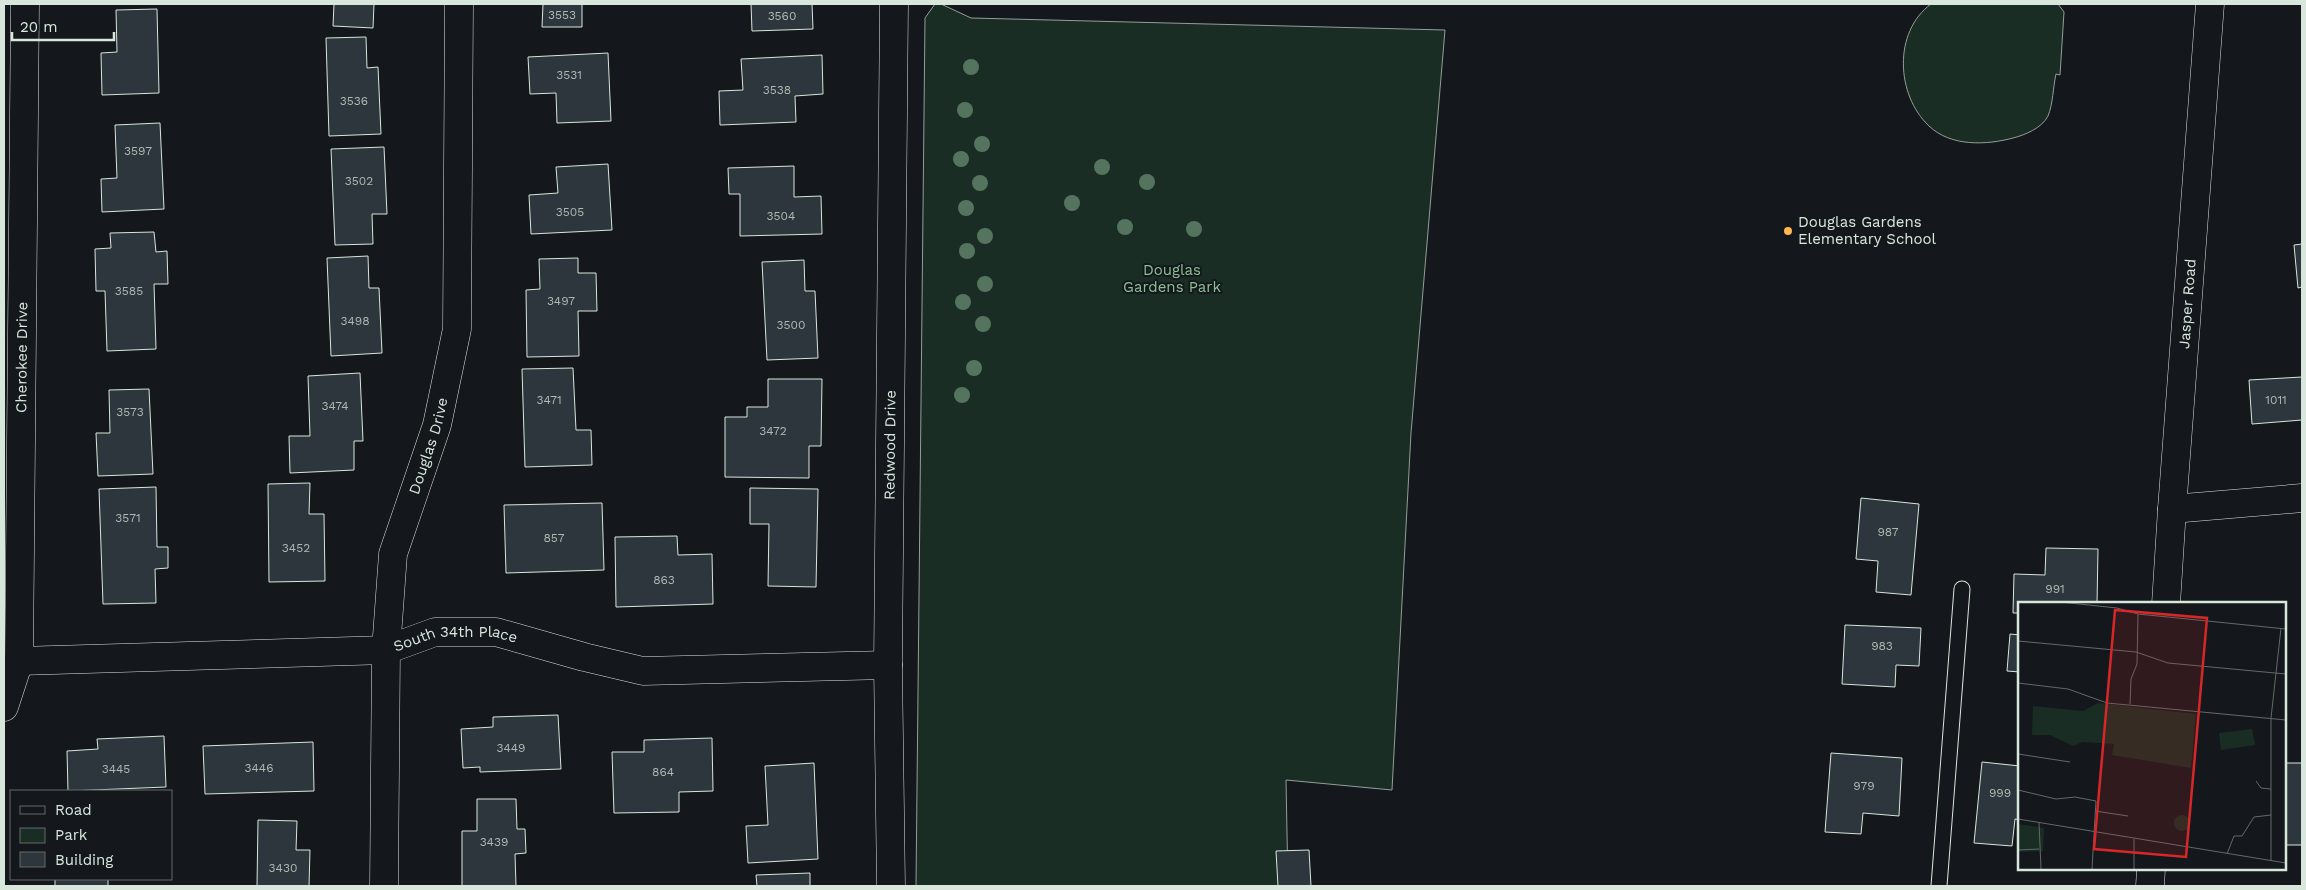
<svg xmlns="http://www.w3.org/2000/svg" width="2306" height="890" font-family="'Work Sans',sans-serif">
<rect width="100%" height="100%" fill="#14181c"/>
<g fill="#1a2d24" stroke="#939e99">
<polygon points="935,4 941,4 971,18 1445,30 1411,433 1392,790 1286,780 1288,886 916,886 925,18"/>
<path d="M 1931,4 L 2058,4 L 2064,12 L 2060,75 L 2056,74 C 2053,87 2053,104 2048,116 C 2042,128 2025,135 2013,138 C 1987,145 1951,147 1929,126 C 1896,95 1893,32 1931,4 Z"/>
</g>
<g fill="#2c363c" stroke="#d8e6dc">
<polygon points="334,4 374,4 373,28 333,26"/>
<polygon points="543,4 582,4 582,27 542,27"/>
<polygon points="751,4 812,4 813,29 752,31"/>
<polygon points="157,9 159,93 102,95 101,53 117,52 116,10"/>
<polygon points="366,37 367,68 378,67 381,134 329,136 326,38"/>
<polygon points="608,53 611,121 557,123 556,93 530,94 528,57"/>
<polygon points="822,55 823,94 795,96 796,122 720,125 719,91 743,90 741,59"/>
<polygon points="160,123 164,209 102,212 101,179 117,178 115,125"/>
<polygon points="384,147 387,214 372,214 373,244 335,245 331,149"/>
<polygon points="608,164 612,230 531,234 529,195 558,193 556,167"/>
<polygon points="794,166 794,197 821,196 822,234 740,236 740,194 729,194 728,168"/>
<polygon points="154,232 156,252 167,251 168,284 154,284 156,349 107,351 105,291 96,291 95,249 111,248 110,233"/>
<polygon points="2302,244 2302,287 2298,288 2294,245"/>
<polygon points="368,256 369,288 379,288 382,353 331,356 327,258"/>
<polygon points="578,258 578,273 596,273 597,311 578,311 579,356 527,357 526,290 540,289 539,259"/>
<polygon points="804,260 805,291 815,291 818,358 767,360 762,262"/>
<polygon points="573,368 576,430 591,430 592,465 525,467 522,369"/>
<polygon points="360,373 363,441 354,441 354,470 290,473 289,436 310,436 308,376"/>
<polygon points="2302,377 2302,420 2252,424 2249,380"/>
<polygon points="768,379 822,379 821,446 809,446 809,478 725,477 725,417 747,417 747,407 768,407"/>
<polygon points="149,389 153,474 98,476 96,433 110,433 109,390"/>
<polygon points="310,483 309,514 324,514 325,581 269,582 268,484"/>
<polygon points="156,487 157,547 168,547 168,568 155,569 156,603 103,604 99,489"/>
<polygon points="750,488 818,489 816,587 768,586 769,524 750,524"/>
<polygon points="1861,498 1919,504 1911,595 1876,592 1878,561 1856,559"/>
<polygon points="602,503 604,570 506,573 504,505"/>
<polygon points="677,536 678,555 712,554 713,604 616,607 615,537"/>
<polygon points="2046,548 2098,549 2097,604 2020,604 2020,613 2013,613 2014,574 2045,575"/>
<polygon points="1845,625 1921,628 1919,666 1896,665 1895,687 1842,684"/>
<polygon points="2010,634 2020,635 2020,672 2007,671"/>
<polygon points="558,715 561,769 480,772 480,767 463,768 461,729 493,727 493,717"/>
<polygon points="164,736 166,787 68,791 67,751 98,749 97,739"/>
<polygon points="712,738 713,791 679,792 679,812 614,813 612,752 644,752 644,740"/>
<polygon points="313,742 314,791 205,794 203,746"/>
<polygon points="1831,753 1902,758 1899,816 1863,813 1861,834 1825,832"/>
<polygon points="1982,762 2020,766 2020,820 2015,819 2012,846 1974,843"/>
<polygon points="814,763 818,859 748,863 746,826 768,825 765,766"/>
<rect x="2285" y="763" width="17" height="82"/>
<polygon points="477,799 516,799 517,829 525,829 526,853 515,854 516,886 462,886 462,831 477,831"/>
<polygon points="258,820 297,821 296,850 310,850 309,886 257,886"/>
<polygon points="1309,850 1311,886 1278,886 1276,851"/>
<polygon points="810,873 810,886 757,886 756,875"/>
<rect x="55" y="879" width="53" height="7"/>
</g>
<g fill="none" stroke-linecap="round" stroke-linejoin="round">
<defs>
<polyline id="service" points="1939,886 1962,589"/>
<g id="minor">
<polyline points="2172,509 2302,498"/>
<path id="s1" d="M 19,661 L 386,650 L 435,632 L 496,632 L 584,657 L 643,671 L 888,665"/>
<path id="s2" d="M 4,707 L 19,661 L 25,4"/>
<path id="s3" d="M 384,886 L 386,650 L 393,554 L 437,425 L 457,329 L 459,4"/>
<path id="s4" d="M 891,886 L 888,665 L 894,4"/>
</g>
<g id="tertiary">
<path id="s5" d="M 2166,604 L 2172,509 L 2210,4"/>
<polyline points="2150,886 2151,869"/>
</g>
</defs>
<use href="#service" stroke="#d8e6dc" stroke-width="17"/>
<use href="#minor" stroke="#d8e6dc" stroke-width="29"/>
<use href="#tertiary" stroke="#d8e6dc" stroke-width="29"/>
<use href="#service" stroke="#14181c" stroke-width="15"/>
<use href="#minor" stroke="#14181c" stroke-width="28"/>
<use href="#tertiary" stroke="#14181c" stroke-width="28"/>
</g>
<g fill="#55745f">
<circle cx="971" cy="67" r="8"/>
<circle cx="965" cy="110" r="8"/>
<circle cx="982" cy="144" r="8"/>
<circle cx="961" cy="159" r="8"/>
<circle cx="1102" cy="167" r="8"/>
<circle cx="1147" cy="182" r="8"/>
<circle cx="980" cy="183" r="8"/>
<circle cx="1072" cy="203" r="8"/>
<circle cx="966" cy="208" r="8"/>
<circle cx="1125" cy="227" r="8"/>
<circle cx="1194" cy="229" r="8"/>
<circle cx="985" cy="236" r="8"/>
<circle cx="967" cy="251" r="8"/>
<circle cx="985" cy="284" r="8"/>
<circle cx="963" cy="302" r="8"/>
<circle cx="983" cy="324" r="8"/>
<circle cx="974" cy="368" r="8"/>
<circle cx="962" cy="395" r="8"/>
</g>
<circle fill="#ffb74d" stroke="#14181c" stroke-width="2" cx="1788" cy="231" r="5"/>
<g text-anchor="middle" stroke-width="4" stroke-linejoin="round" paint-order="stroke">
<g font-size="12" fill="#adbab4">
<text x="562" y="19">3553</text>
<text x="782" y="20">3560</text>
<text x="569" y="79">3531</text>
<text x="777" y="94">3538</text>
<text x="354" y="105">3536</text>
<text x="138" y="155">3597</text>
<text x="359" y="185">3502</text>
<text x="570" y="216">3505</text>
<text x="781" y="220">3504</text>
<text x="129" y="295">3585</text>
<text x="561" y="305">3497</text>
<text x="355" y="325">3498</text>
<text x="791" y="329">3500</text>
<text x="549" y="404">3471</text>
<text x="2276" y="404">1011</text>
<text x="335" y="410">3474</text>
<text x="130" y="416">3573</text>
<text x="773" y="435">3472</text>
<text x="128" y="522">3571</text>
<text x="1888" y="536">987</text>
<text x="554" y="542">857</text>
<text x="296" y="552">3452</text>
<text x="664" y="584">863</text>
<text x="2055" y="593">991</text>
<text x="1882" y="650">983</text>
<text x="511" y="752">3449</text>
<text x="259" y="772">3446</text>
<text x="116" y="773">3445</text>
<text x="663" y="776">864</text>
<text x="1864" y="790">979</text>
<text x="2000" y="797">999</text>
<text x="494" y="846">3439</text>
<text x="283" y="872">3430</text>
</g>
<g font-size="15" fill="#d8e6dc" stroke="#14181c" text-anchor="start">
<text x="1798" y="227">Douglas Gardens<tspan x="1798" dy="17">Elementary School</tspan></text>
</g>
<g font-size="15" fill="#8ac095" stroke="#14181c">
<text x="1172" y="275">Douglas<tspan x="1172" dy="17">Gardens Park</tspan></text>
</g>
<g font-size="15" fill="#d8e6dc" stroke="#14181c">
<text dy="5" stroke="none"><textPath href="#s5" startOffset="301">Jasper Road</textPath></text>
<text dy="5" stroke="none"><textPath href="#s2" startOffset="352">Cherokee Drive</textPath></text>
<text dy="5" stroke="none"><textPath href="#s4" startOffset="441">Redwood Drive</textPath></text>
<text dy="5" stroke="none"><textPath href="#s3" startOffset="446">Douglas Drive</textPath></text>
<text dy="5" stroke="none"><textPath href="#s1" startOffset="439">South 34th Place</textPath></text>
</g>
</g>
<g transform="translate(2018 602)">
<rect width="268" height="268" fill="#14181c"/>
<path d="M 80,101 L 178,112 L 173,166 L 94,153 L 96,142 L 64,140 L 55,144 L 32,133 L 14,133 L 15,104 L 65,109 ZM 234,127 L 237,143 L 203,148 L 201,131 ZM156 221a8 8 0 1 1 16 0a8 8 0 1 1-16 0ZM 0,222 L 26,226 L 25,249 L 0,250 Z" fill="#1a2d24"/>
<path fill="none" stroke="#626a69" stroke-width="1" d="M 42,0 L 99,6 L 120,12 L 268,27M 0,39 L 118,50 L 150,61 L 268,72M 0,81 L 50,87 L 89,101 L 268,118M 112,102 L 113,77 L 119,62 L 120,12M 0,152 L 52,160M 238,179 L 243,186 L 253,187M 0,188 L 38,197 L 57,195 L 78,199 L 74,267M 77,209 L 110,214M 0,217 L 268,261M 21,221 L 23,267M 116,237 L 116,267M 0,248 L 21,247M 209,252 L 216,234 L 224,234 L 236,215 L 253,213M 253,259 L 253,116 L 263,26"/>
<path fill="#d62828" fill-opacity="0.15" stroke="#d62828" stroke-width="2.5" d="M 97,8 L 189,16 L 168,255 L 76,247 Z"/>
<rect width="268" height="268" fill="none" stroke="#d8e6dc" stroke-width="2.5"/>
</g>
<rect width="2306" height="890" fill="none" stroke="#d8e6dc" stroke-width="10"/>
<rect x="10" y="790" width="162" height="90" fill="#14181c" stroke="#626a69"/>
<rect x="20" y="806" width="25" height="8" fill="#14181c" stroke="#626a69"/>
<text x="55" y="815" font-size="15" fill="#d8e6dc">Road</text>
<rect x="20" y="828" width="25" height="15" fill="#1a2d24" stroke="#626a69"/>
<text x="55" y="840" font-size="15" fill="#d8e6dc">Park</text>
<rect x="20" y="852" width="25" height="15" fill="#2c363c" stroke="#626a69"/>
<text x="55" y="865" font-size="15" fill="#d8e6dc">Building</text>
<path d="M12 32v8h102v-8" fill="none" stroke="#d8e6dc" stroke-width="2.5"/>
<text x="20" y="32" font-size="15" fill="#d8e6dc" stroke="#14181c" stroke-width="4" paint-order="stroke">20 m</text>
</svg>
